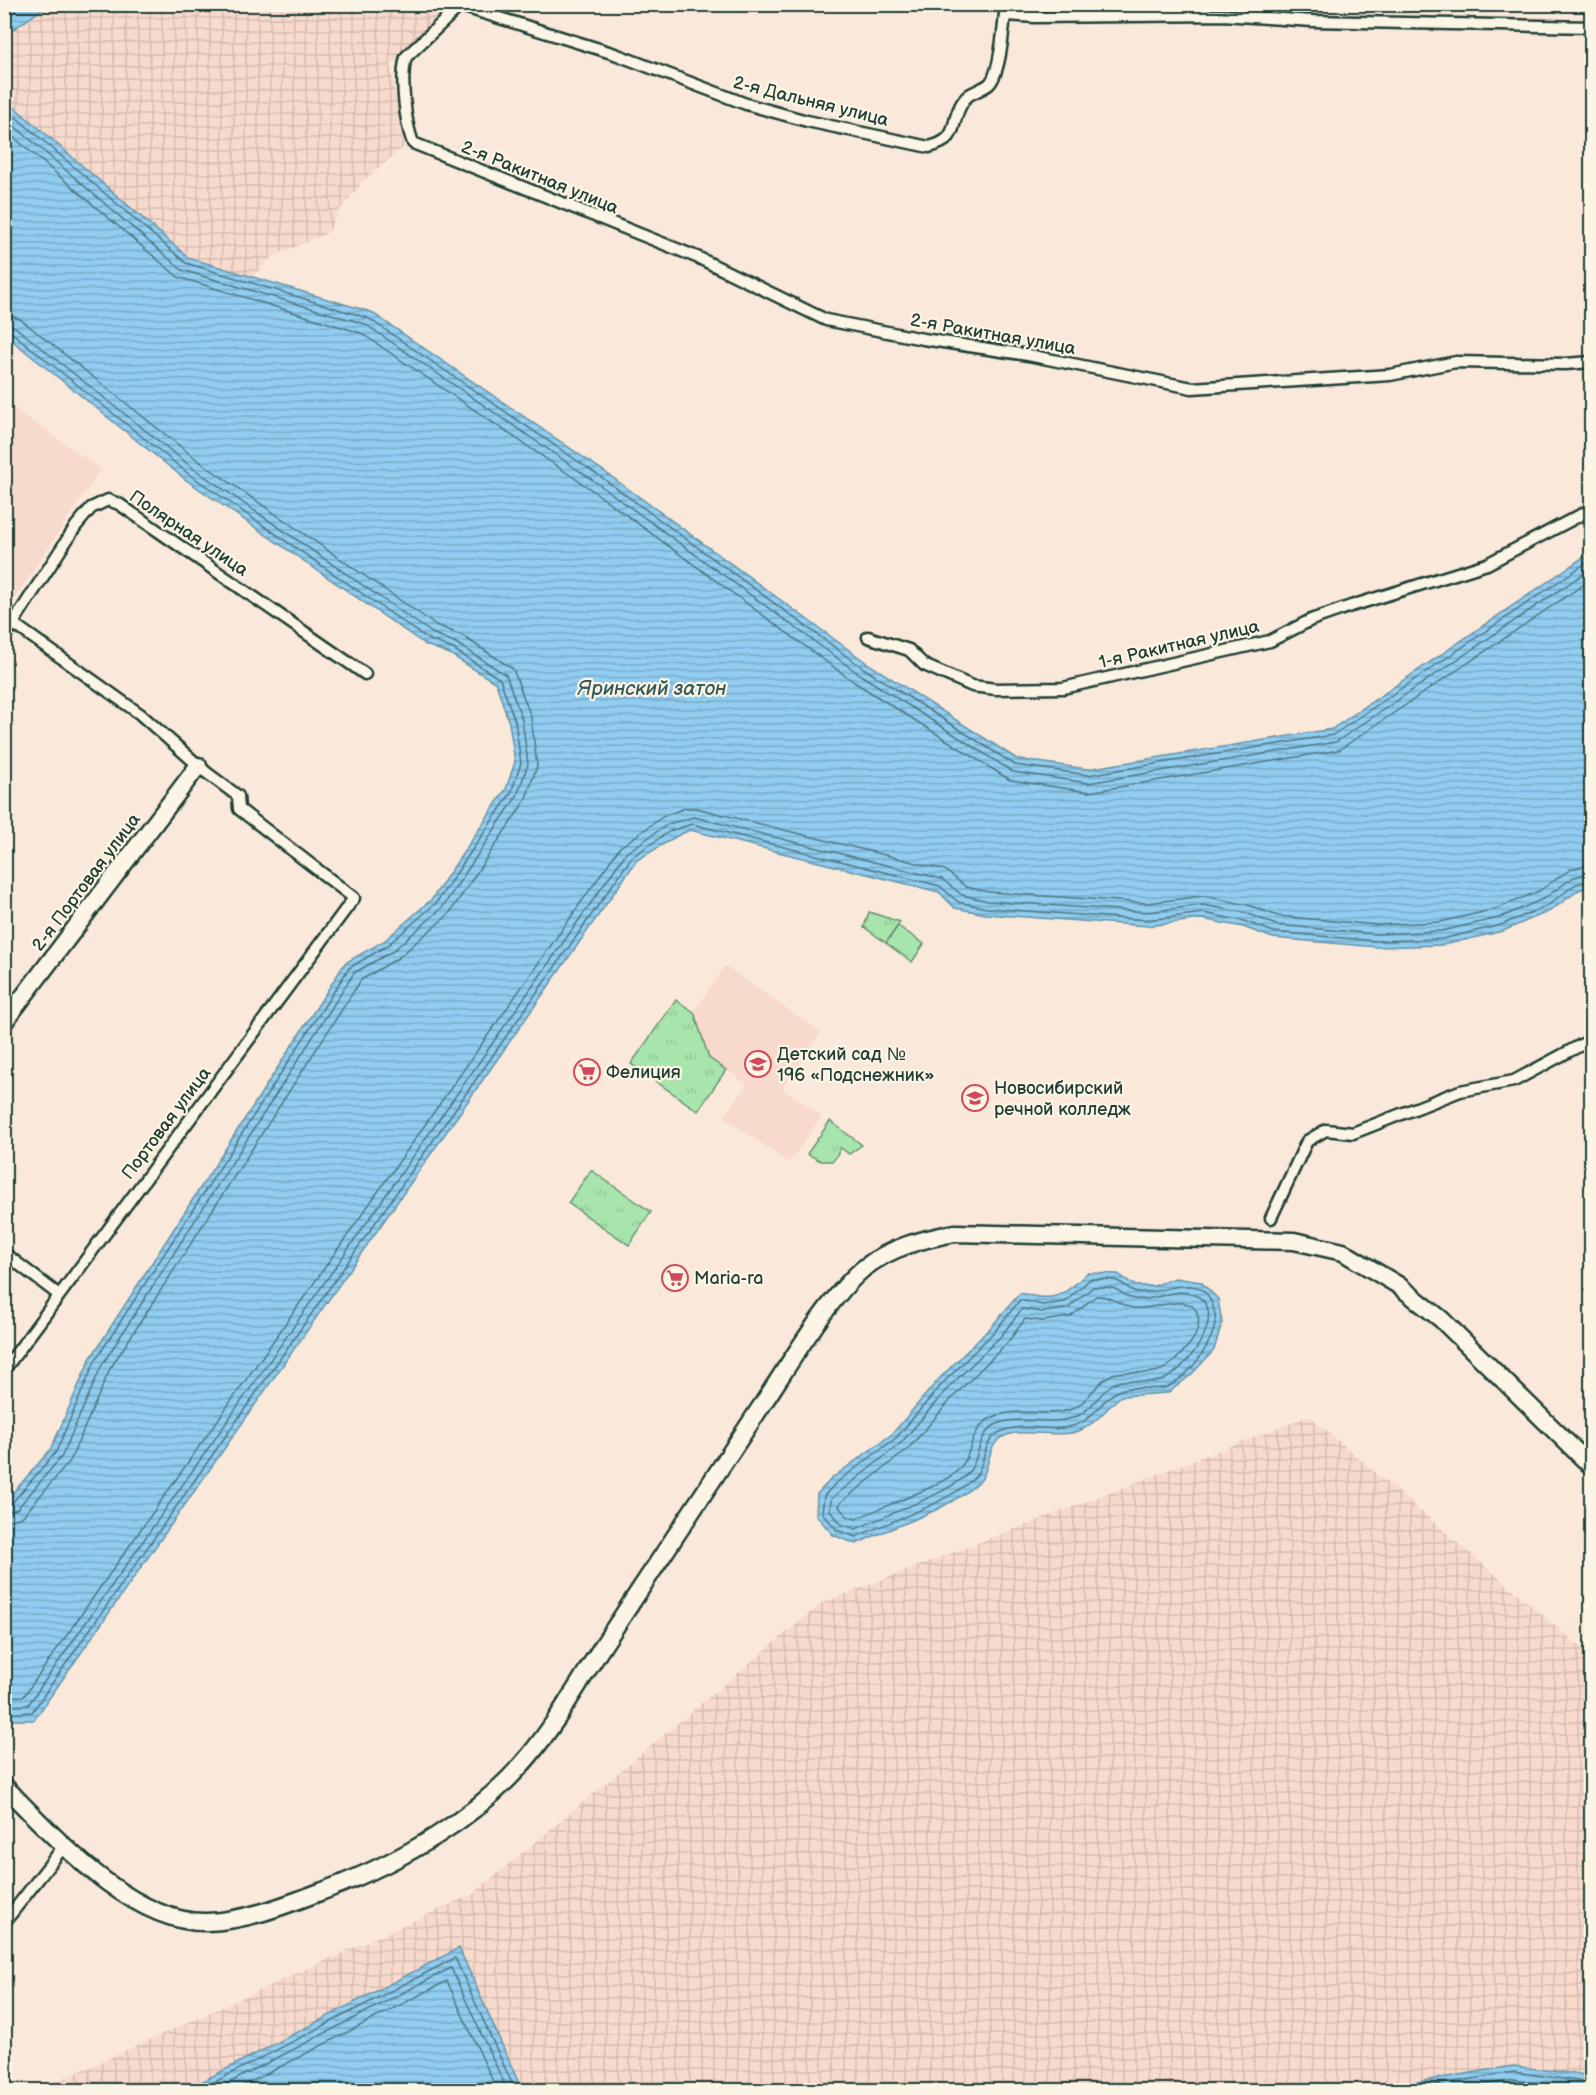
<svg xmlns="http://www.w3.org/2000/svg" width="1596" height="2095" font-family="'Balsamiq Sans',sans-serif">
<defs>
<pattern id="industrial-grid" width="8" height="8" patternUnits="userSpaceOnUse" patternTransform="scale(1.5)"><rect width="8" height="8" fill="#f8dacd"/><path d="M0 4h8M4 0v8" fill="none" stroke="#d4bcb1"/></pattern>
<pattern id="park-tufts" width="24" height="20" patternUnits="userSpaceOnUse" patternTransform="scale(1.5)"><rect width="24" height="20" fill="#a8e5ac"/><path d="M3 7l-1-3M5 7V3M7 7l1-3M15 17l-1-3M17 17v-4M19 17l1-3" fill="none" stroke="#90c595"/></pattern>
<pattern id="water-rules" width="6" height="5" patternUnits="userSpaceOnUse" patternTransform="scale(1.5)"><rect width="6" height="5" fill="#91cdf1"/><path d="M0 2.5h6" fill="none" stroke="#76a8c4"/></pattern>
</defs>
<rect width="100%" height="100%" fill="#fae9da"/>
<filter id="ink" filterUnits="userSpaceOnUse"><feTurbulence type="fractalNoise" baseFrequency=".0167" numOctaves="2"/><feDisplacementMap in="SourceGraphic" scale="12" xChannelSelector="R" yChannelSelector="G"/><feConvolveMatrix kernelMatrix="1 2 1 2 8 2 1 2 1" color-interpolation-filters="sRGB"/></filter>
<g filter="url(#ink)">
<g fill="#f8dacd">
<polygon points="4,401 101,469 5,613 4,613"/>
<polygon points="725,966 821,1032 782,1088 822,1116 789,1163 724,1117 747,1084 709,1058 692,1014"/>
</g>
<g fill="url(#industrial-grid)">
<polygon points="48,5 449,5 391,66 404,147 364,180 337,214 329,232 272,257 252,277 190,258 5,99 5,35"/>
<polygon points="1309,1416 1591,1656 1591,2090 38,2090 473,1894 822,1603"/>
</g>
<polygon fill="#a8e5ac" stroke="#649170" stroke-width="1.5" points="898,926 924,944 912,962 886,943"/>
<g fill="url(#park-tufts)" stroke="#649170" stroke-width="1.5">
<polygon points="869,912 900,922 886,943 864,927"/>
<polygon points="676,1000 694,1012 709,1058 726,1070 698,1111 631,1064"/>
<polygon points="830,1121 862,1145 849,1154 841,1148 833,1161 821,1161 807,1154"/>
<polygon points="591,1170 651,1212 629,1245 568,1203"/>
</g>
<g fill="url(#water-rules)" stroke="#6393a5" stroke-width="1.5">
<polygon points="5,4 48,4 48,5 5,35"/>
<path d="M 5,99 L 189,258 L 371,312 L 605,472 L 867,663 L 1017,759 L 1087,769 L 1332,729 L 1591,552 L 1591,886 L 1579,890 L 1550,911 L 1503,931 L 1443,945 L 1377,947 L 1273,938 L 1243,927 L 1202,919 L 1148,926 L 986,914 L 955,908 L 939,892 L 690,830 C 671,837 656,850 637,860 L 34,1720 L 5,1720 L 5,1502 L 51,1449 L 90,1359 L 345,963 L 384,941 L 432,899 L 506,789 L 515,762 L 509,723 L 496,683 L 450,654 L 426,645 L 186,480 L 5,335 Z"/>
<path d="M 1087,1273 L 1118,1274 L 1136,1286 L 1154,1286 L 1175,1278 L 1201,1282 L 1218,1299 L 1222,1323 L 1214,1350 L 1191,1375 L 1168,1393 L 1121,1396 C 1107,1407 1096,1424 1079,1431 C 1057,1439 1018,1426 1001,1438 C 986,1448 990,1472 979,1482 C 948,1511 893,1526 856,1544 L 833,1535 L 816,1515 L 817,1494 L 832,1478 L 892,1434 L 939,1379 L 991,1327 L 1020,1293 C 1055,1302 1061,1298 1087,1273 Z"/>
<polygon points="459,1948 522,2090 186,2090"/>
<polygon points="1513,2066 1585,2075 1591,2079 1591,2090 1392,2090 1405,2084"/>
</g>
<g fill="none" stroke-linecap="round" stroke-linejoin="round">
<g stroke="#4d7780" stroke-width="1.5">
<polyline points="4,107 186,263 368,318 601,477 863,668 1015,765 1088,775 1333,735 1592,559"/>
<polyline points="4,117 182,270 365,324 597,483 859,674 1013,772 1088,783 1336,742 1592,568"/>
<polyline points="4,129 178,277 361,333 592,490 854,682 1010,780 1089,792 1339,750 1592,579"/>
<polyline points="4,314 20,319 200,462 436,625 461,635 513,669 531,717 537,766 525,801 449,914 398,958 361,980 110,1369 70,1461 22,1517 4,1522"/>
<polyline points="4,323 15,327 194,469 432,633 456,643 506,675 522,719 528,764 517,796 442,908 393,951 354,973 102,1365 62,1456 17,1509 4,1513"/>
<polyline points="4,331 11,332 190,475 428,639 453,649 500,679 515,721 521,763 511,793 436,903 388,945 349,968 95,1361 56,1452 11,1504 4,1506"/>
<path d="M 1090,1279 C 1098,1280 1110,1278 1117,1281 C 1124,1283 1129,1291 1137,1292 C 1165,1296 1206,1264 1215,1315 C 1219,1338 1185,1384 1163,1388 C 1150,1390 1129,1385 1118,1391 C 1101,1399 1094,1419 1076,1425 C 1052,1434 1023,1421 1000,1432 C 981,1441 986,1467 974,1478 C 945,1505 892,1520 856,1537 L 837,1530 L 822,1513 L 824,1496 L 836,1483 L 896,1438 L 943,1383 L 995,1331 L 1020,1300 L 1043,1305 L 1065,1302 Z"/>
<path d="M 1093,1287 C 1100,1287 1109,1286 1115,1289 C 1122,1292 1127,1298 1135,1299 C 1155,1302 1175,1287 1193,1294 C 1233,1310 1186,1371 1163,1380 C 1148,1386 1127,1376 1113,1384 C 1098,1394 1090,1413 1072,1418 C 1047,1426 1019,1414 995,1425 C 977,1435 980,1458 969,1472 C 955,1491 881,1517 856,1529 L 841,1524 L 830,1510 L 831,1499 L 901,1443 L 948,1388 L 1001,1336 L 1022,1309 L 1043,1312 L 1067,1309 Z"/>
<path d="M 1096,1296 C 1115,1296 1119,1306 1134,1308 C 1154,1311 1193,1290 1198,1316 C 1200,1324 1197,1334 1192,1341 C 1184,1351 1171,1368 1158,1371 C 1144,1376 1127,1369 1113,1374 C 1096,1381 1088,1403 1072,1409 C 1046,1419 1017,1405 991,1418 C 970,1429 972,1454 961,1467 C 946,1486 880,1507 856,1519 L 847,1516 L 839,1507 L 840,1503 L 908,1449 L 955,1395 L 1008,1342 L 1025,1319 L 1042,1321 L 1070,1317 Z"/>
<polyline points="4,1697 24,1696 620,847 664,816 685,808 696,808 945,870 966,887 989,892 1147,903 1203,896 1248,905 1278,916 1377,925 1440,922 1496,909 1539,891 1571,869 1592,864"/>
<polyline points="4,1706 28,1705 626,853 668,824 694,817 942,879 962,895 988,901 1147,912 1203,905 1246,913 1276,925 1377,934 1441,931 1499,918 1543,899 1574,877 1592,873"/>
<polyline points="4,1714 32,1712 632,857 670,831 692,824 940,886 958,902 987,908 1147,920 1203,913 1244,921 1274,932 1377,941 1442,939 1501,925 1547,906 1576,884 1592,881"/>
<polyline points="199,2090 455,1958 515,2090"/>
<polyline points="215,2090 451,1968 507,2090"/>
<polyline points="235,2090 447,1981 497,2090"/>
<polyline points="1405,2090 1514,2072 1592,2083"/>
<polyline points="1449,2090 1514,2080 1586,2090"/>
</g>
<defs>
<g id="street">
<path d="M 462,4 L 406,57 C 400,78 405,122 413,143 L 699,258 L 826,320 L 923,339 L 1028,355 L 1192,388 L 1390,375 L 1456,362 L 1565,364 L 1592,362"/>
<path d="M 461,6 L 615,54 L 746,104 L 807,121 L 929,147 C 961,139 949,124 962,103 C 968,92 978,92 988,85 C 1001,76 1004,21 1006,4"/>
<polyline points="1005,15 1035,17 1223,15 1313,21 1592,27"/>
<polyline points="4,617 140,714 207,773 238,796 239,809 354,898 4,1370"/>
<polyline points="4,637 76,526 91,508 108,500 119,504 365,674"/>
<polyline points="868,637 909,650 924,665 972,686 996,689 1063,688 1270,641 1311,620 1351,606 1487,564 1592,509"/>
<polyline points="1271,1218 1307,1141 1326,1130 1353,1133 1460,1091 1514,1081 1592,1039"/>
<polyline points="4,1253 59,1295"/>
<polyline points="4,1923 64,1846"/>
</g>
<g id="secondary">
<polyline points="4,1022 198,766"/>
<path d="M 4,1786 C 54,1836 131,1924 207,1922 C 247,1921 291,1903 328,1889 C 402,1861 478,1818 529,1756 C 558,1721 581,1679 606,1641 C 658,1562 710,1484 762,1405 C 788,1366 829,1297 864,1268 C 891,1247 923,1239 955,1233 L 1294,1241 L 1343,1252 L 1398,1285 L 1441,1319 L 1592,1467"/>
</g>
</defs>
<use href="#street" stroke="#1f3d34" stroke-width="15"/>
<use href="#secondary" stroke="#1f3d34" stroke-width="21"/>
<use href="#street" stroke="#fcf5e5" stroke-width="10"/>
<use href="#secondary" stroke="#fcf5e5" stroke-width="16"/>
</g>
</g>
<defs>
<symbol id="school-ring" viewBox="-11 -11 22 22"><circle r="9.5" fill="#fcf5e5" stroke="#d1495b" stroke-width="1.5"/><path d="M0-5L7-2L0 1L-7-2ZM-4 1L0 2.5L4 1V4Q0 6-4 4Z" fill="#d1495b"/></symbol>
<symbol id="supermarket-ring" viewBox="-11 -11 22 22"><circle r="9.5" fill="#fcf5e5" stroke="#d1495b" stroke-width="1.5"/><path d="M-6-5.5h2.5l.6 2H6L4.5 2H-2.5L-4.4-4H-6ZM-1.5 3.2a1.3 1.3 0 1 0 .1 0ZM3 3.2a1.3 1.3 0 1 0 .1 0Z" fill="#d1495b"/></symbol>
<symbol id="university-ring" viewBox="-11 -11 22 22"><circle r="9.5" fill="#fcf5e5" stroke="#d1495b" stroke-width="1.5"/><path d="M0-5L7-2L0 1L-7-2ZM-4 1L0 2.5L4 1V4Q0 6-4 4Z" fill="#d1495b"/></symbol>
</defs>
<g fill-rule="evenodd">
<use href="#school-ring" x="743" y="1049" width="30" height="30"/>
<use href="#supermarket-ring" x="572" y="1057" width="30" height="30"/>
<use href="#university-ring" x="960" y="1083" width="30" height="30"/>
<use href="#supermarket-ring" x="660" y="1263" width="30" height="30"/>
</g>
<g text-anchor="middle" stroke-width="4.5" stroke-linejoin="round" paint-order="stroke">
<g font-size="18" fill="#1f3d34" stroke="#fcf5e5">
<text transform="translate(811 101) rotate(14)" y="6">2-я Дальняя улица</text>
<text transform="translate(540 177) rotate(22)" y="6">2-я Ракитная улица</text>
<text transform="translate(993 334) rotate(10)" y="6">2-я Ракитная улица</text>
<text transform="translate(189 533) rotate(34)" y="6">Полярная улица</text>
<text transform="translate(1179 644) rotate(-13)" y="6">1-я Ракитная улица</text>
<text transform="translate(86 882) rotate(-53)" y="6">2-я Портовая улица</text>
<text transform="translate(166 1123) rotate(-53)" y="6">Портовая улица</text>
</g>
<g font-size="18" fill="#1f3d34" stroke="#fcf5e5" text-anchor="start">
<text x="777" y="1060">Детский сад №<tspan x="777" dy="21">196 «Подснежник»</tspan></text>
<text x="606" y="1078">Фелиция</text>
<text x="994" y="1094">Новосибирский<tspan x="994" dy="21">речной колледж</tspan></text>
<text x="694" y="1284">Maria-ra</text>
</g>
<g font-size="20" font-style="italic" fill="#365a5a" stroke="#fcf5e5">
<text x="652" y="695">Яринский затон</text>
</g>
</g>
<rect width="1596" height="2095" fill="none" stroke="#fcf5e5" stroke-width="24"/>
<rect x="12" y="12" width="1572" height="2071" fill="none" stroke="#1f3d34" stroke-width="2" filter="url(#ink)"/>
</svg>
